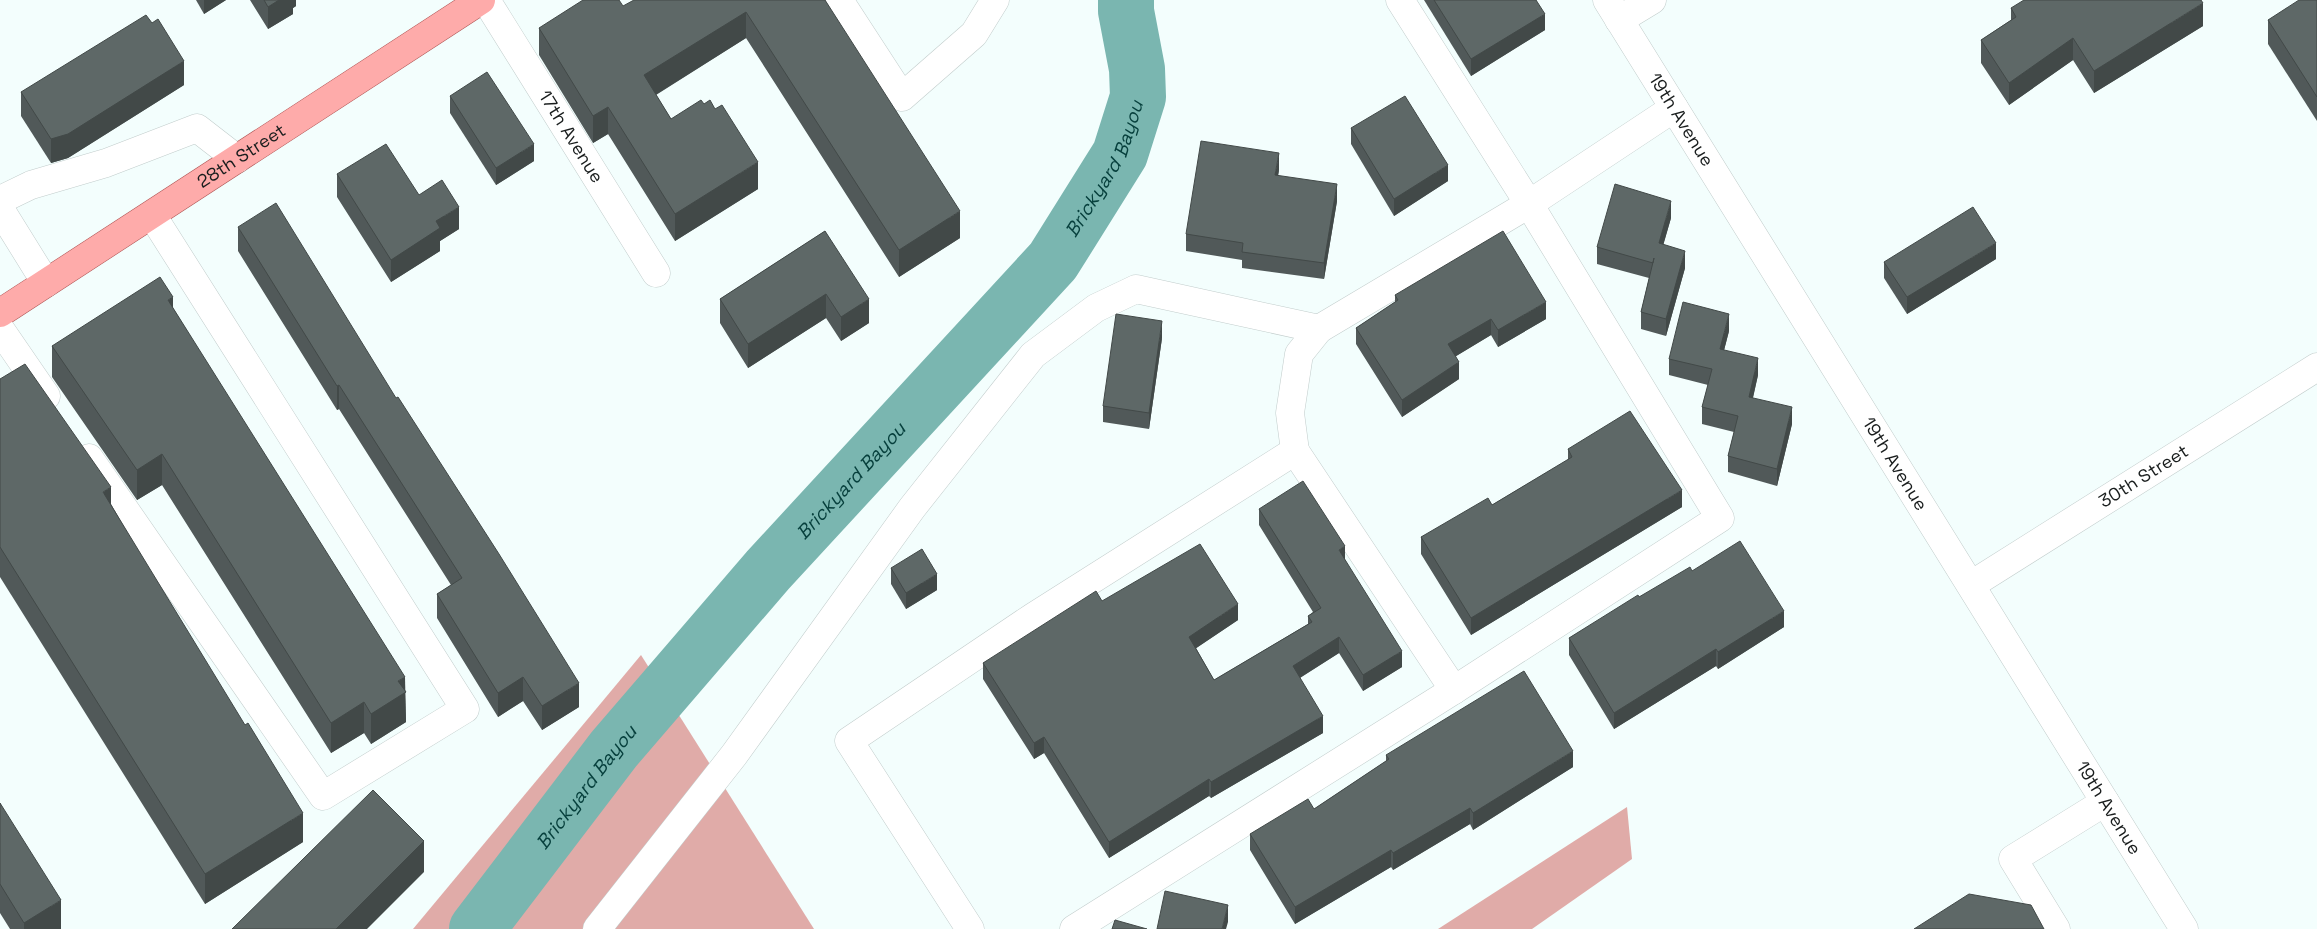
<svg xmlns="http://www.w3.org/2000/svg" width="2317" height="929" font-family="'Space Grotesk',sans-serif">
<rect width="100%" height="100%" fill="#f3fefd"/>
<g fill="#e0aba8">
<polygon points="641,655 814,929 413,929"/>
<polygon points="1627,807 1632,859 1532,929 1438,929"/>
</g>
<g fill="none" stroke-linecap="round" stroke-linejoin="round">
<path stroke="#7ab6b0" stroke-width="56" id="s1" d="M 477,929 L 614,749 L 768,570 L 1053,261 L 1120,154 L 1138,97 L 1137,69 L 1126,11 L 1126,0"/>
<defs>
<g id="minor">
<path id="s2" d="M 486,0 L 656,273"/>
<polyline points="839,0 902,97 974,34 995,0"/>
<path id="s3" d="M 1607,0 L 2184,929"/>
<polyline points="1619,20 1652,0"/>
<polyline points="0,200 31,185 106,163 197,128 237,159"/>
<polyline points="0,209 46,283"/>
<polyline points="0,329 46,396"/>
<polyline points="1295,451 1290,413 1299,354 1319,329"/>
<polyline points="89,458 323,796 465,709 152,215"/>
<path id="s4" d="M 1971,585 L 2317,367"/>
<polyline points="597,929 734,755 912,508 1033,355 1096,308 1136,289 1319,329 1529,204 1674,108"/>
<polyline points="970,929 849,741 1033,617 1295,451 1454,690"/>
<polyline points="1074,929 1454,690 1720,518 1529,204 1400,0"/>
<polyline points="2056,929 2013,859 2105,802"/>
</g>
<g id="major">
<path id="s5" d="M 0,313 L 481,0"/>
</g>
</defs>
<use href="#minor" stroke="#c2cdcc" stroke-width="29"/>
<use href="#major" stroke="#ae5554" stroke-width="29"/>
<use href="#minor" stroke="#fff" stroke-width="28"/>
<use href="#major" stroke="#feabaa" stroke-width="28"/>
</g>
<g fill="#515959">
<polygon points="196,0 226,0 204,14"/>
<polygon points="250,0 296,0 296,6 293,8 293,14 268,29"/>
<polygon points="825,0 960,238 899,277 746,38 656,95 671,119 758,189 675,241 608,134 593,143 539,55 539,28 623,6"/>
<polygon points="1424,0 1536,0 1545,30 1471,76"/>
<polygon points="2317,0 2317,121 2268,44 2268,20"/>
<polygon points="2011,8 2203,26 2094,93 2073,60 2009,105 1981,63 1981,40 2011,20"/>
<polygon points="184,85 68,158 51,163 21,116 21,92"/>
<polygon points="450,96 534,161 496,185 450,113"/>
<polygon points="1351,128 1448,181 1394,216 1351,144"/>
<polygon points="1279,170 1278,176 1337,201 1324,279 1242,268 1242,260 1186,251 1186,234"/>
<polygon points="337,174 419,195 459,229 440,241 440,251 391,282 337,197"/>
<polygon points="1671,218 1663,245 1685,268 1666,336 1641,329 1641,312 1649,278 1597,264 1597,247"/>
<polygon points="238,227 579,707 542,730 523,701 498,717 437,618 437,594 451,585 339,409 337,410 238,251"/>
<polygon points="825,231 869,323 841,341 826,318 748,368 720,323 720,299"/>
<polygon points="1996,259 1907,314 1884,278 1884,262"/>
<polygon points="1395,295 1546,319 1498,347 1491,335 1456,356 1459,379 1402,417 1356,344 1356,328 1395,302"/>
<polygon points="173,308 405,691 406,722 371,744 364,733 331,753 162,485 137,500 52,377 52,346"/>
<polygon points="1729,331 1724,350 1758,375 1753,398 1792,424 1777,486 1728,472 1728,456 1734,432 1702,424 1702,407 1708,385 1669,375 1669,359"/>
<polygon points="1162,338 1149,429 1103,422 1103,406"/>
<polygon points="0,379 111,504 303,842 205,904 0,577"/>
<polygon points="1568,449 1682,507 1471,635 1421,554 1421,537 1492,505 1568,460"/>
<polygon points="1259,509 1345,560 1402,667 1363,691 1339,653 1300,678 1323,733 1211,798 1209,796 1109,858 1044,753 1034,759 983,679 983,663 1102,601 1238,620 1196,648 1214,680 1308,624 1308,616 1313,612 1259,525"/>
<polygon points="891,568 937,590 906,609 891,584"/>
<polygon points="1692,571 1784,627 1718,669 1716,666 1614,729 1569,655 1569,638 1639,597"/>
<polygon points="1386,755 1573,767 1473,830 1470,824 1393,870 1391,867 1295,924 1250,850 1250,834 1314,809 1386,761"/>
<polygon points="0,803 61,929 10,929 0,913"/>
</g>
<g fill="#424948">
<polygon points="204,0 226,0 204,14"/>
<polygon points="279,0 296,0 296,6 293,8 293,14 268,29 268,7"/>
<polygon points="2203,3 2203,26 2094,93 2094,71"/>
<polygon points="746,12 746,38 644,102 644,75"/>
<polygon points="1545,14 1545,30 1471,76 1471,59"/>
<polygon points="2073,38 2073,60 2009,105 2009,83"/>
<polygon points="184,61 184,85 68,158 51,163 51,139"/>
<polygon points="608,107 608,134 593,143 593,116"/>
<polygon points="534,144 534,161 496,185 496,168"/>
<polygon points="1279,153 1279,170 1275,192 1275,175"/>
<polygon points="758,162 758,189 675,241 675,214"/>
<polygon points="1448,165 1448,181 1394,216 1394,199"/>
<polygon points="1337,184 1337,201 1324,279 1324,263"/>
<polygon points="1671,201 1671,218 1659,260 1659,243"/>
<polygon points="459,207 459,229 440,241 440,251 391,282 391,260 436,221"/>
<polygon points="960,211 960,238 899,277 899,250"/>
<polygon points="1996,243 1996,259 1907,314 1907,297"/>
<polygon points="1685,251 1685,268 1666,336 1666,319"/>
<polygon points="826,294 826,318 748,368 748,344"/>
<polygon points="173,297 173,328 168,300"/>
<polygon points="869,299 869,323 841,341 841,317"/>
<polygon points="1546,302 1546,319 1498,347 1498,330"/>
<polygon points="1729,314 1729,331 1720,366 1720,349"/>
<polygon points="1491,319 1491,335 1448,361 1448,344"/>
<polygon points="1162,321 1162,338 1149,429 1149,413"/>
<polygon points="1758,358 1758,375 1749,414 1749,397"/>
<polygon points="1459,362 1459,379 1402,417 1402,400"/>
<polygon points="339,385 339,409 337,410 337,386"/>
<polygon points="1792,407 1792,424 1777,486 1777,469"/>
<polygon points="162,454 162,485 137,500 137,470"/>
<polygon points="111,487 111,517 103,492"/>
<polygon points="1682,490 1682,507 1471,635 1471,618"/>
<polygon points="1345,546 1345,562 1339,550"/>
<polygon points="937,574 937,590 906,609 906,593"/>
<polygon points="1238,604 1238,620 1189,653 1189,637"/>
<polygon points="1784,611 1784,627 1718,669 1718,652"/>
<polygon points="1339,637 1339,653 1293,682 1293,666"/>
<polygon points="1716,649 1716,666 1614,729 1614,713"/>
<polygon points="1402,651 1402,667 1363,691 1363,675"/>
<polygon points="405,677 406,722 371,744 371,714 398,681"/>
<polygon points="523,677 523,701 498,717 498,693"/>
<polygon points="579,683 579,707 542,730 542,706"/>
<polygon points="364,702 364,733 331,753 331,723"/>
<polygon points="1323,716 1323,733 1211,798 1211,782"/>
<polygon points="1044,737 1044,753 1034,759 1034,743"/>
<polygon points="1573,751 1573,767 1473,830 1473,813"/>
<polygon points="1209,779 1209,796 1109,858 1109,842"/>
<polygon points="1470,808 1470,824 1393,870 1393,853"/>
<polygon points="303,813 303,842 205,904 205,874"/>
<polygon points="424,841 424,872 367,929 336,929"/>
<polygon points="1391,850 1391,867 1295,924 1295,907"/>
<polygon points="61,900 61,929 24,929 24,923"/>
<polygon points="1228,905 1228,922 1226,929 1222,929"/>
</g>
<g fill="#5e6867" stroke="#424948">
<polygon points="264,0 279,0 268,7"/>
<polygon points="583,0 619,0 623,6 634,0 825,0 960,211 899,250 746,12 644,75 671,119 701,100 704,104 710,100 715,109 722,105 758,162 675,214 608,107 593,116 539,28"/>
<polygon points="1434,0 1536,0 1545,14 1471,59"/>
<polygon points="2024,0 2201,0 2203,3 2094,71 2073,38 2009,83 1981,40 2016,17 2011,8"/>
<polygon points="2299,0 2317,0 2317,97 2268,20"/>
<polygon points="146,15 152,23 158,19 184,61 68,134 51,139 21,92"/>
<polygon points="487,72 534,144 496,168 450,96"/>
<polygon points="1405,96 1448,165 1394,199 1351,128"/>
<polygon points="1201,141 1279,153 1275,175 1337,184 1324,263 1242,252 1243,243 1186,234"/>
<polygon points="386,144 419,195 442,180 459,207 436,221 440,228 391,260 337,174"/>
<polygon points="1615,184 1671,201 1659,243 1685,251 1666,319 1641,312 1654,258 1653,263 1597,247"/>
<polygon points="276,203 396,398 398,397 499,554 579,683 542,706 523,677 498,693 437,594 462,578 339,385 337,386 238,227"/>
<polygon points="1973,207 1996,243 1907,297 1884,262"/>
<polygon points="825,231 869,299 841,317 826,294 748,344 720,299"/>
<polygon points="1503,231 1546,302 1498,330 1491,319 1448,344 1459,362 1402,400 1356,328 1398,300 1395,295"/>
<polygon points="160,277 173,297 168,300 405,677 398,681 406,692 371,714 364,702 331,723 162,454 137,470 52,346"/>
<polygon points="1683,302 1729,314 1720,349 1758,358 1749,397 1792,407 1777,469 1728,456 1738,416 1702,407 1712,369 1669,359"/>
<polygon points="1116,314 1162,321 1149,413 1103,406"/>
<polygon points="25,364 111,487 103,492 245,725 248,723 303,813 205,874 0,547 0,379"/>
<polygon points="1630,411 1682,490 1471,618 1421,537 1488,498 1492,505 1572,457 1568,449"/>
<polygon points="1303,481 1345,546 1339,550 1402,651 1363,675 1339,637 1293,666 1323,716 1211,782 1209,779 1109,842 1044,737 1034,743 983,663 1096,591 1102,601 1200,544 1238,604 1189,637 1214,680 1312,622 1308,616 1321,608 1259,509"/>
<polygon points="1740,541 1784,611 1718,652 1716,649 1614,713 1569,638 1638,595 1639,597 1690,567 1692,571"/>
<polygon points="922,549 937,574 906,593 891,568"/>
<polygon points="1524,671 1573,751 1473,813 1470,808 1393,853 1391,850 1295,907 1250,834 1308,799 1314,809 1389,759 1386,755"/>
<polygon points="373,790 424,841 336,929 232,929"/>
<polygon points="0,803 61,900 24,923 0,884"/>
<polygon points="1165,891 1228,905 1222,929 1157,929"/>
<polygon points="1969,894 2031,905 2044,929 1914,929"/>
<polygon points="1115,920 1147,929 1112,929"/>
</g>
<g text-anchor="middle" stroke-width="5" stroke-linejoin="round" paint-order="stroke">
<g font-size="18" fill="#191d1d" stroke="#f3fefd">
<text dy="6" stroke="none"><textPath href="#s3" startOffset="141">19th Avenue</textPath></text>
<text dy="6" stroke="none"><textPath href="#s2" startOffset="161">17th Avenue</textPath></text>
<text dy="6" stroke="none"><textPath href="#s5" startOffset="288">28th Street</textPath></text>
<text dy="6" stroke="none"><textPath href="#s3" startOffset="546">19th Avenue</textPath></text>
<text dy="6" stroke="none"><textPath href="#s4" startOffset="204">30th Street</textPath></text>
<text dy="6" stroke="none"><textPath href="#s3" startOffset="951">19th Avenue</textPath></text>
</g>
<g font-size="19" font-style="italic" fill="#07403d" stroke="#f3fefd">
<text dy="7" stroke="none"><textPath href="#s1" startOffset="989">Brickyard Bayou</textPath></text>
<text dy="7" stroke="none"><textPath href="#s1" startOffset="584">Brickyard Bayou</textPath></text>
<text dy="7" stroke="none"><textPath href="#s1" startOffset="179">Brickyard Bayou</textPath></text>
</g>
</g>
</svg>
